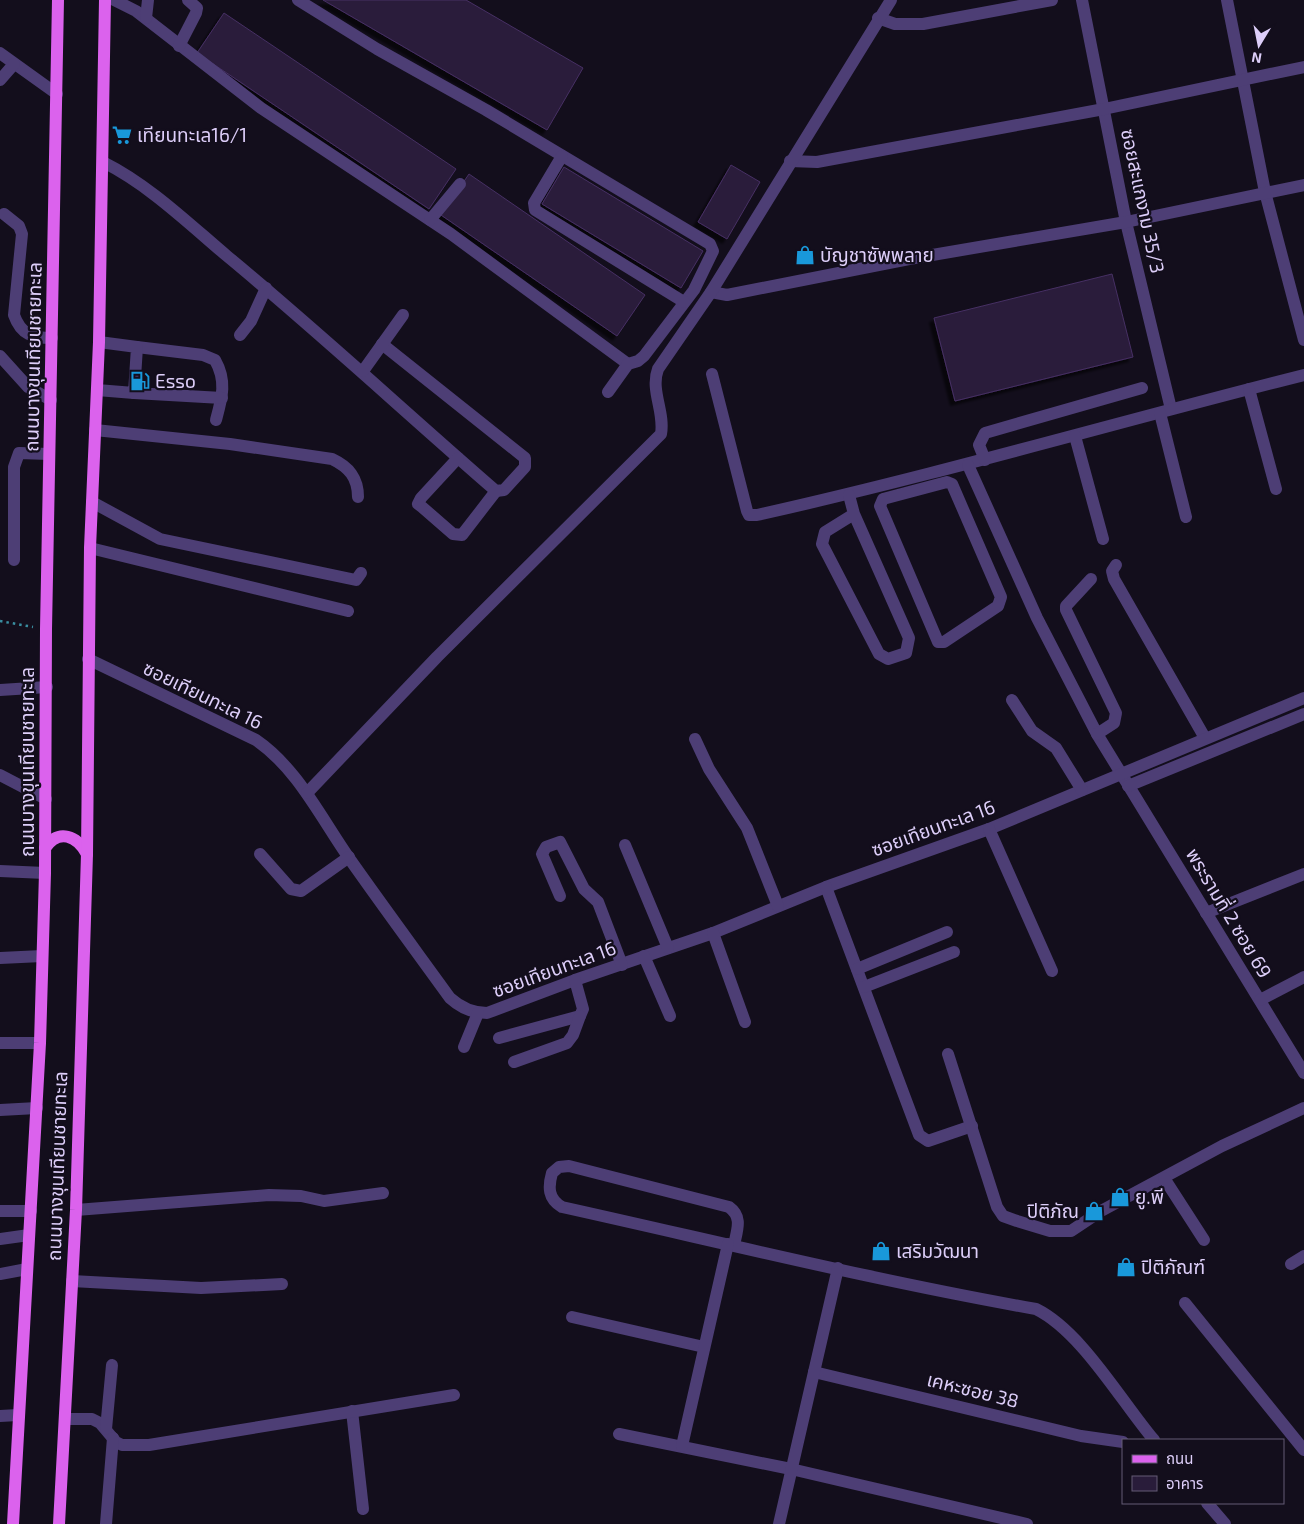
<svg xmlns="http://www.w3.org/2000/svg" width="1304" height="1524" font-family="'Exo 2','Noto Sans Thai',sans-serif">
<defs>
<filter id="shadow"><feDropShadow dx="-4.5" dy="4.5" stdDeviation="1" flood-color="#0009"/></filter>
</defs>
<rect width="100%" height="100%" fill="#130e1c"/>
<g fill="#291c3a" stroke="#473064" filter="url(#shadow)">
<polygon points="323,0 466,0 583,68 547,130"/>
<polygon points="224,13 456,169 429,209 197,53"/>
<polygon points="731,165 760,182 727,239 698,222"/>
<polygon points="564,167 703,251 681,288 542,204"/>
<polygon points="469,174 645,295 617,336 441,215"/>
<polygon points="1112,274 1133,357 955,401 934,318"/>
</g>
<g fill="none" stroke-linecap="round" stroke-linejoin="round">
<polyline stroke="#3a8ea1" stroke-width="2.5" stroke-dasharray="2.5 4" stroke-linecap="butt" points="0,621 33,627"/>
<g stroke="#4d3e75" stroke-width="12">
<polyline points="114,0 136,11 261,108 451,234 628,364"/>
<polyline points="298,0 377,49 486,110 710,244 713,251 694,290 644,356 638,361 628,364 608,392"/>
<polyline points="1082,0 1126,222 1171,409"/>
<polyline points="1227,0 1265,192 1304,340"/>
<polyline points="146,18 148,0"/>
<polyline points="878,18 895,24 923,24 1052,0"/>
<polyline points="179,46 196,13 197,8 188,0"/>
<polyline points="0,53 57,94"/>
<polyline points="0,80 14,64"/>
<polyline points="562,156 534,203 535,210 684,302"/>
<polyline points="790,161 817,162 1104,109 1304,67"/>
<path d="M 103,162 C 149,185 188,223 227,256 C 319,332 406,413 496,491 L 504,490 L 525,467 L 525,458 L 382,344"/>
<path d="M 4,214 L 19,226 L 22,234 L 14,315 C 21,335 33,338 52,338"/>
<polyline points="430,220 460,184"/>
<polyline points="711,292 727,295 909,259 1126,222 1304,185"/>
<polyline points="240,335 251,321 266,288"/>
<path d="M 137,347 L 203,355 L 215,360 C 227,381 222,398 216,420"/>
<polyline points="0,356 28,387 51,400"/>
<polyline points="363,371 403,315"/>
<path d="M 712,374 L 747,511 L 749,515 L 757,515 C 941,474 1121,421 1304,375"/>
<polyline points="1249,389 1276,489"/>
<polyline points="97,390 134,393 137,347 99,342"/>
<polyline points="134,393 222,398"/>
<polyline points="1160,413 1186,517"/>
<path d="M 95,430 L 230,444 L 332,459 C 349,467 358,478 358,497"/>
<polyline points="1075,436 1103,539"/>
<polyline points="458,458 421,498 418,504 422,507 453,534 462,535 496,491"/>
<polyline points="985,460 979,445 985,433 1142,388"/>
<polyline points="968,465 1037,618 1097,734 1304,1073"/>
<polygon points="947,482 952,484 1001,597 998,606 944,642 938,642 880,506 883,499"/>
<polyline points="849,495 854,514 909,638 906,653 888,659 879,654 822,544 825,532 854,514"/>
<polyline points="92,502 160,539 356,580 361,573"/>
<polyline points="90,548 348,611"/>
<polyline points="14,560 14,467 19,453 49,454"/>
<polyline points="1116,565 1112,571 1114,579 1205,738"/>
<polyline points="1091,579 1066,606 1066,610 1116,713 1114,723 1097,734"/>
<path d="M 88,659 L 256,740 C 297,768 321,818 349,858 C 382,905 416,951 450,998 C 461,1008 472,1013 487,1013 L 575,980 L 713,933 L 826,887 L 989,829 L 1304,698"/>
<polyline points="0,690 47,687"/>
<polyline points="1012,700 1032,731 1056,748 1082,790"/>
<polyline points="695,739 709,769 747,828 778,906"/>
<polyline points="0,775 46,799"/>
<polyline points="1128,786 1304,714"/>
<path d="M 307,793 L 437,657 L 661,434 C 665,412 650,390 658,369 L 711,292 L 891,0"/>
<polyline points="989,829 1052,971"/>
<polyline points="625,845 668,948"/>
<polyline points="260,854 291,889 301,891 349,857"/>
<polyline points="0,871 45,873"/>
<polyline points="826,887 919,1135 928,1141 972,1126"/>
<polyline points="560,896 542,854 546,847 560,842 584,889 598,902 622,965"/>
<polyline points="1206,913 1304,874"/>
<polyline points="713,933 745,1022"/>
<polyline points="644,956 670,1016"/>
<polyline points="0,958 42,956"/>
<polyline points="857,969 947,932"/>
<polyline points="864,987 954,952"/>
<polyline points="1260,1000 1304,977"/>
<polyline points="499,1038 580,1016 583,1009 575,980"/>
<polyline points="0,1043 40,1043"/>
<polyline points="464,1047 478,1013"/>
<polyline points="948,1054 997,1207 1003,1216 1017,1221 1050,1231 1071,1231 1101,1211 1222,1146 1304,1108"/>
<polyline points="514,1062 567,1043 573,1035 580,1016"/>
<polyline points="0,1110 37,1108"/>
<polyline points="1164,1178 1204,1240"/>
<polyline points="76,1210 269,1195 301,1196 324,1201 383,1193"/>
<polyline points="0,1211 31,1211"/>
<polyline points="0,1239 29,1235"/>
<path d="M 734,1245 C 737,1230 743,1217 729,1207 L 569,1166 L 559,1167 L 552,1173 C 548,1187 548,1199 562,1207 C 720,1242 877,1281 1036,1309 C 1081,1331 1121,1401 1154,1440"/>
<polyline points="1291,1264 1304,1256"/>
<polyline points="0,1274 27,1269"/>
<polyline points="72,1281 201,1288 282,1284"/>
<polyline points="1185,1303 1304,1450"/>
<polyline points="572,1317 704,1347"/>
<polyline points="814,1372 1081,1436 1123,1442"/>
<polyline points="352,1411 363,1509"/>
<polyline points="0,1416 18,1415"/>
<polyline points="65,1419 92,1419 100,1423 116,1442 122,1445 149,1445 454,1395"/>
<polyline points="106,1429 112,1365"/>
<polyline points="619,1434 791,1469 1027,1524"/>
<polyline points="682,1446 728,1244"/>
<polyline points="1207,1503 1225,1524"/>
<polyline points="106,1524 113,1438"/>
<polyline points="779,1524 838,1268"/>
</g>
<g stroke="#db62ed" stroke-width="12">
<path d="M 45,848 C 59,828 77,836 87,854"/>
<polyline points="13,1524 40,1043 45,873 46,629 58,0"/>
<polyline points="59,1524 76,1210 87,854 90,548 99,342 105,0"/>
</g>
</g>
<defs>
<symbol id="supermarket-bare" viewBox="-9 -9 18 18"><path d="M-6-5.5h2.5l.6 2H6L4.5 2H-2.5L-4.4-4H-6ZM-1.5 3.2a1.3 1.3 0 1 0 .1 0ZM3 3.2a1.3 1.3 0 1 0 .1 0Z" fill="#1998da" stroke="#130e1c" stroke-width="2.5" paint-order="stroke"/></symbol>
<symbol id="shop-bare" viewBox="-9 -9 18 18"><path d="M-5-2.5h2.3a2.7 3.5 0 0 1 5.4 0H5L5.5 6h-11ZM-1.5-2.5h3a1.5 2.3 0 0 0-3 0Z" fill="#1998da" stroke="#130e1c" stroke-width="2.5" paint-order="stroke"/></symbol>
<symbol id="fuel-bare" viewBox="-9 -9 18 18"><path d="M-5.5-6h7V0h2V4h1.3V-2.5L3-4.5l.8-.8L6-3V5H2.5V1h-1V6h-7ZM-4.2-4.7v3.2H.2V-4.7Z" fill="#1998da" stroke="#130e1c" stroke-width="2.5" paint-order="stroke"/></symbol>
</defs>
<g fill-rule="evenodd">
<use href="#supermarket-bare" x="108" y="121" width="28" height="28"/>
<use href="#shop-bare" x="791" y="241" width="28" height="28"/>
<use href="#fuel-bare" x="126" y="367" width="28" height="28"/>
<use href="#shop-bare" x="1106" y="1183" width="28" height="28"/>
<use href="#shop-bare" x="1080" y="1197" width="28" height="28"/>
<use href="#shop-bare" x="867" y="1237" width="28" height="28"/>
<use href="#shop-bare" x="1112" y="1253" width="28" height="28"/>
</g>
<g text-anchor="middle" stroke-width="4.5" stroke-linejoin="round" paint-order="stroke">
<g font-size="19" fill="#ddcef9" stroke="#130e1c" text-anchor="start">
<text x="137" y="142">เทียนทะเล16/1</text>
<text x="820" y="262">บัญชาซัพพลาย</text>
<text x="155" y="388">Esso</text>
<text x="1135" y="1204">ยู.พี</text>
<text x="1079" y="1218" text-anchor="end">ปิติภัณ</text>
<text x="896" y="1258">เสริมวัฒนา</text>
<text x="1141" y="1274">ปิติภัณฑ์</text>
</g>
<g font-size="19" fill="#ddcef9" stroke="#130e1c">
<text transform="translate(1143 201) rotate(78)" y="7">ซอยสะแกงาม 35/3</text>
<text transform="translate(33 357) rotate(-89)" y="7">ถนนบางขุนเทียนชายทะเล</text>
<text transform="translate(203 695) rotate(26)" y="7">ซอยเทียนทะเล 16</text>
<text transform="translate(27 762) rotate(-90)" y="7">ถนนบางขุนเทียนชายทะเล</text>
<text transform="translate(933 828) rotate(-20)" y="7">ซอยเทียนทะเล 16</text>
<text transform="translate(1229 913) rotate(59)" y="7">พระรามที่ 2 ซอย 69</text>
<text transform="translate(554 969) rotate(-20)" y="7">ซอยเทียนทะเล 16</text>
<text transform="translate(57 1166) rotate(-88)" y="7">ถนนบางขุนเทียนชายทะเล</text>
<text transform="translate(973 1390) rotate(14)" y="7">เคหะซอย 38</text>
</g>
</g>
<rect x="1122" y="1439" width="162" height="65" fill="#130e1c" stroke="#645b74"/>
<rect x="1132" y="1455" width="25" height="8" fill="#db62ed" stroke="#645b74"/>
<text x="1166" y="1464" font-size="15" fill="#ddcef9">ถนน</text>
<rect x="1132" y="1476" width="25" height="15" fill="#291c3a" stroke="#645b74"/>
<text x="1166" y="1489" font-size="15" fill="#ddcef9">อาคาร</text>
<g transform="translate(1259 45) rotate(190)" stroke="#130e1c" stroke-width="4" paint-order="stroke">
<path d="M0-4L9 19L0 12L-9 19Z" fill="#ddcef9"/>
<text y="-8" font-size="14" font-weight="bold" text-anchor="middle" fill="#ddcef9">N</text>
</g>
</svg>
